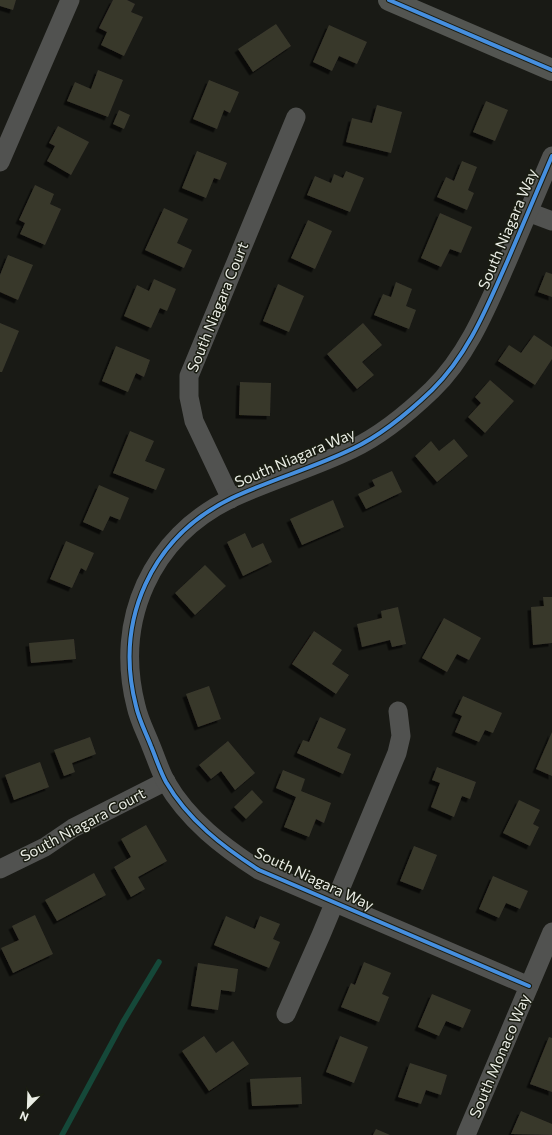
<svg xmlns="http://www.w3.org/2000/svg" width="552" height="1135" font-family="Commissioner,sans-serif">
<defs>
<filter id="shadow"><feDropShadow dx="-3.5" dy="3.5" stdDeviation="0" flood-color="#0009"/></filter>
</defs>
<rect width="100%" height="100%" fill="#191a15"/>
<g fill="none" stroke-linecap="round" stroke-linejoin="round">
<polyline stroke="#154839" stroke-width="5.5" points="62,1135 123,1022 159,962"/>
</g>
<g fill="#39372c" filter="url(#shadow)">
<polygon points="0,0 16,0 13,10 0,6"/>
<polygon points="113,0 127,0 135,4 131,12 143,17 124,56 101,45 107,32 99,28"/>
<polygon points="276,24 291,46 253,72 238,49"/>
<polygon points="329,25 367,42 357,64 339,56 332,71 313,62"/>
<polygon points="98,70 123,80 108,117 67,101 75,82 91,89"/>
<polygon points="209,80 239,92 230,113 224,110 217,129 193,119"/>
<polygon points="486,101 508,110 495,141 473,132"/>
<polygon points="377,105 402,112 391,153 346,142 352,118 372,123"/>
<polygon points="119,110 130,115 124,129 113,124"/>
<polygon points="58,126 89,142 71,175 47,161 55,146 49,143"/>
<polygon points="197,151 227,163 220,180 214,178 206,198 182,188"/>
<polygon points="462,161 477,167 468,190 474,193 467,210 437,197 446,177 454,181"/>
<polygon points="346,171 364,178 350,212 307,195 315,176 331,183 334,174 343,178"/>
<polygon points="35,185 54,194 50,204 61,209 45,245 20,234 25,223 19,220"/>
<polygon points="164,208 188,219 177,243 192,250 184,268 145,250"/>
<polygon points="440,213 472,227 461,253 450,249 441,267 421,258"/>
<polygon points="308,220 332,231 315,269 291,258"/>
<polygon points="8,255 33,265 18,300 0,292 0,275"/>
<polygon points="546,272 552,274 552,297 538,292"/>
<polygon points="154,279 176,289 167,311 160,308 151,328 124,316 137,285 149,291"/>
<polygon points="396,282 412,289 406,306 416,310 409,329 374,315 383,294 391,297"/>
<polygon points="278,284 304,296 289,332 263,321"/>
<polygon points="0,323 19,331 2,372 0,372"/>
<polygon points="363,323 382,345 362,362 374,375 357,389 327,354"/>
<polygon points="534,335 552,347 552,359 535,385 498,361 509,345 521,353"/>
<polygon points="116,346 150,360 144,377 136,373 128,392 102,381"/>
<polygon points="490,380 514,401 485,433 468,417 481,403 475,397"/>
<polygon points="240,382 271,383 270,416 239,415"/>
<polygon points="130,431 154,441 145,461 165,469 156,490 113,473"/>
<polygon points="454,439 468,456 437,482 415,456 431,441 439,451"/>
<polygon points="392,471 402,492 366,509 358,494 375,486 372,480"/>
<polygon points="99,485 129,498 120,520 110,516 103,531 83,522"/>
<polygon points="333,500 344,527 302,545 290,519"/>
<polygon points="245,533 252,548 263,543 272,562 243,576 227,542"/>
<polygon points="66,541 94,553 86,571 81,568 72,588 50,579"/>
<polygon points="205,565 226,586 195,615 175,593"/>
<polygon points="543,597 552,597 552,643 533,645 531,607 544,606"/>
<polygon points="398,607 406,644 392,647 390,640 362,647 357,624 382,618 381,611"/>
<polygon points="444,618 481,638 469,660 457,654 447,672 422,658"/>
<polygon points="314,631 342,650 332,664 349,675 336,694 292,664"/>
<polygon points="74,639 76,659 31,663 29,643"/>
<polygon points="209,686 221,719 198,727 186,694"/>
<polygon points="463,696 502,713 493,733 485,730 479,742 455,732 462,716 455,713"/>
<polygon points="320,717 346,729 337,748 351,754 343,774 297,753 303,740 309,742"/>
<polygon points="552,732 552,776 536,769"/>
<polygon points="90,737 96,754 72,763 75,772 64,776 54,750"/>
<polygon points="228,741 255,773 235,790 221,771 211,779 199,765"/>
<polygon points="40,762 49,787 14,800 5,775"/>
<polygon points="437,767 476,782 470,799 462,796 454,817 431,807 440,783 432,780"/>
<polygon points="283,770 305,779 301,791 331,803 324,823 316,819 309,837 284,827 296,797 276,788"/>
<polygon points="252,790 263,802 246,819 234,807"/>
<polygon points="519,800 540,810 533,824 539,827 530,846 503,833"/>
<polygon points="146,825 167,861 138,877 145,889 131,897 114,867 131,857 121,839"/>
<polygon points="414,846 437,855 423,890 400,881"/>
<polygon points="94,873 106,895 57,921 45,900"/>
<polygon points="493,876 528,891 520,909 506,903 499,918 479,909"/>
<polygon points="35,915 53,954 13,973 1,948 19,940 12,926"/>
<polygon points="226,916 255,929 260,916 280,924 273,939 280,942 269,968 214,945"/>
<polygon points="364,962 391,973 382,994 389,997 379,1022 341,1007 351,983 355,985"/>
<polygon points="198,963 238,969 235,992 221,990 218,1010 191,1006"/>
<polygon points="432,994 471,1010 463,1028 446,1021 439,1036 418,1027"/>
<polygon points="204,1036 216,1053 233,1041 249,1064 209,1091 182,1051"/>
<polygon points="340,1036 368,1047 354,1083 326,1072"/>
<polygon points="549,1037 552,1038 552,1092 530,1084"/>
<polygon points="410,1063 447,1075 441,1095 426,1090 421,1104 398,1097"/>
<polygon points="301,1077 302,1104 252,1106 250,1079"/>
<polygon points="521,1111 552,1124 552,1135 511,1134"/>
<polygon points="376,1129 390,1135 373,1135"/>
</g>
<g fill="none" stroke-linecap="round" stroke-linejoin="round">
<g stroke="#515250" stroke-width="19">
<polyline points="0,162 70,0"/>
<polyline points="528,212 552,221"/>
<polyline points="231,499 194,421 189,397 189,376 296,117"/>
<polyline points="0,869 45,847 73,828 166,781"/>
<path d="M 529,986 L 259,870 C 223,847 188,820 166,782 C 160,771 156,758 151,746 C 146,733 139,720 136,706 C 114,620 151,537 232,498 C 270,480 313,468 352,449 C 382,435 408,413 432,390 C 468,355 487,307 507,262 C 522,227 537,192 552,156"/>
<polyline points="286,1014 321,935 397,753 401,736 398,711"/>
<polyline points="466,1135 552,932"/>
</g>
<polyline stroke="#535551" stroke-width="22" points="389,0 552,70"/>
<defs>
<g id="cycleway">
<polyline points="389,0 552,70"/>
<path d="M 529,986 L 259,870 C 223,847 188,820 166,782 C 160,771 156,758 151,746 C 146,733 139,720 136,706 C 114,620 151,537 232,498 C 270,480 313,468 352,449 C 382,435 408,413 432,390 C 468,355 487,307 507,262 C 522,227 537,192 552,156"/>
</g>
</defs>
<use href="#cycleway" stroke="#1a1d12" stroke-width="6"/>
<use href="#cycleway" stroke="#468fdf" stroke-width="4"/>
</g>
<g text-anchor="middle" stroke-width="3" stroke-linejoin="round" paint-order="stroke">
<g font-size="15" fill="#eaede5" stroke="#1a1d12">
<text transform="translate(508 229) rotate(-67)" y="5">South Niagara Way</text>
<text transform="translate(218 307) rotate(-68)" y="5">South Niagara Court</text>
<text transform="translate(295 458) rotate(-23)" y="5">South Niagara Way</text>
<text transform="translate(83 825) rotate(-28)" y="5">South Niagara Court</text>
<text transform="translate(314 879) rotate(25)" y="5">South Niagara Way</text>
<text transform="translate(500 1056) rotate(-67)" y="5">South Monaco Way</text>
</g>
</g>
<g transform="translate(28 1107) rotate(203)" stroke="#1a1d12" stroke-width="3" paint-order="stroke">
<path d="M0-3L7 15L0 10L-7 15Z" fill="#eaede5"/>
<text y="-6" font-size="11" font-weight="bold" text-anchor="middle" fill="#eaede5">N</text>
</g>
</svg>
